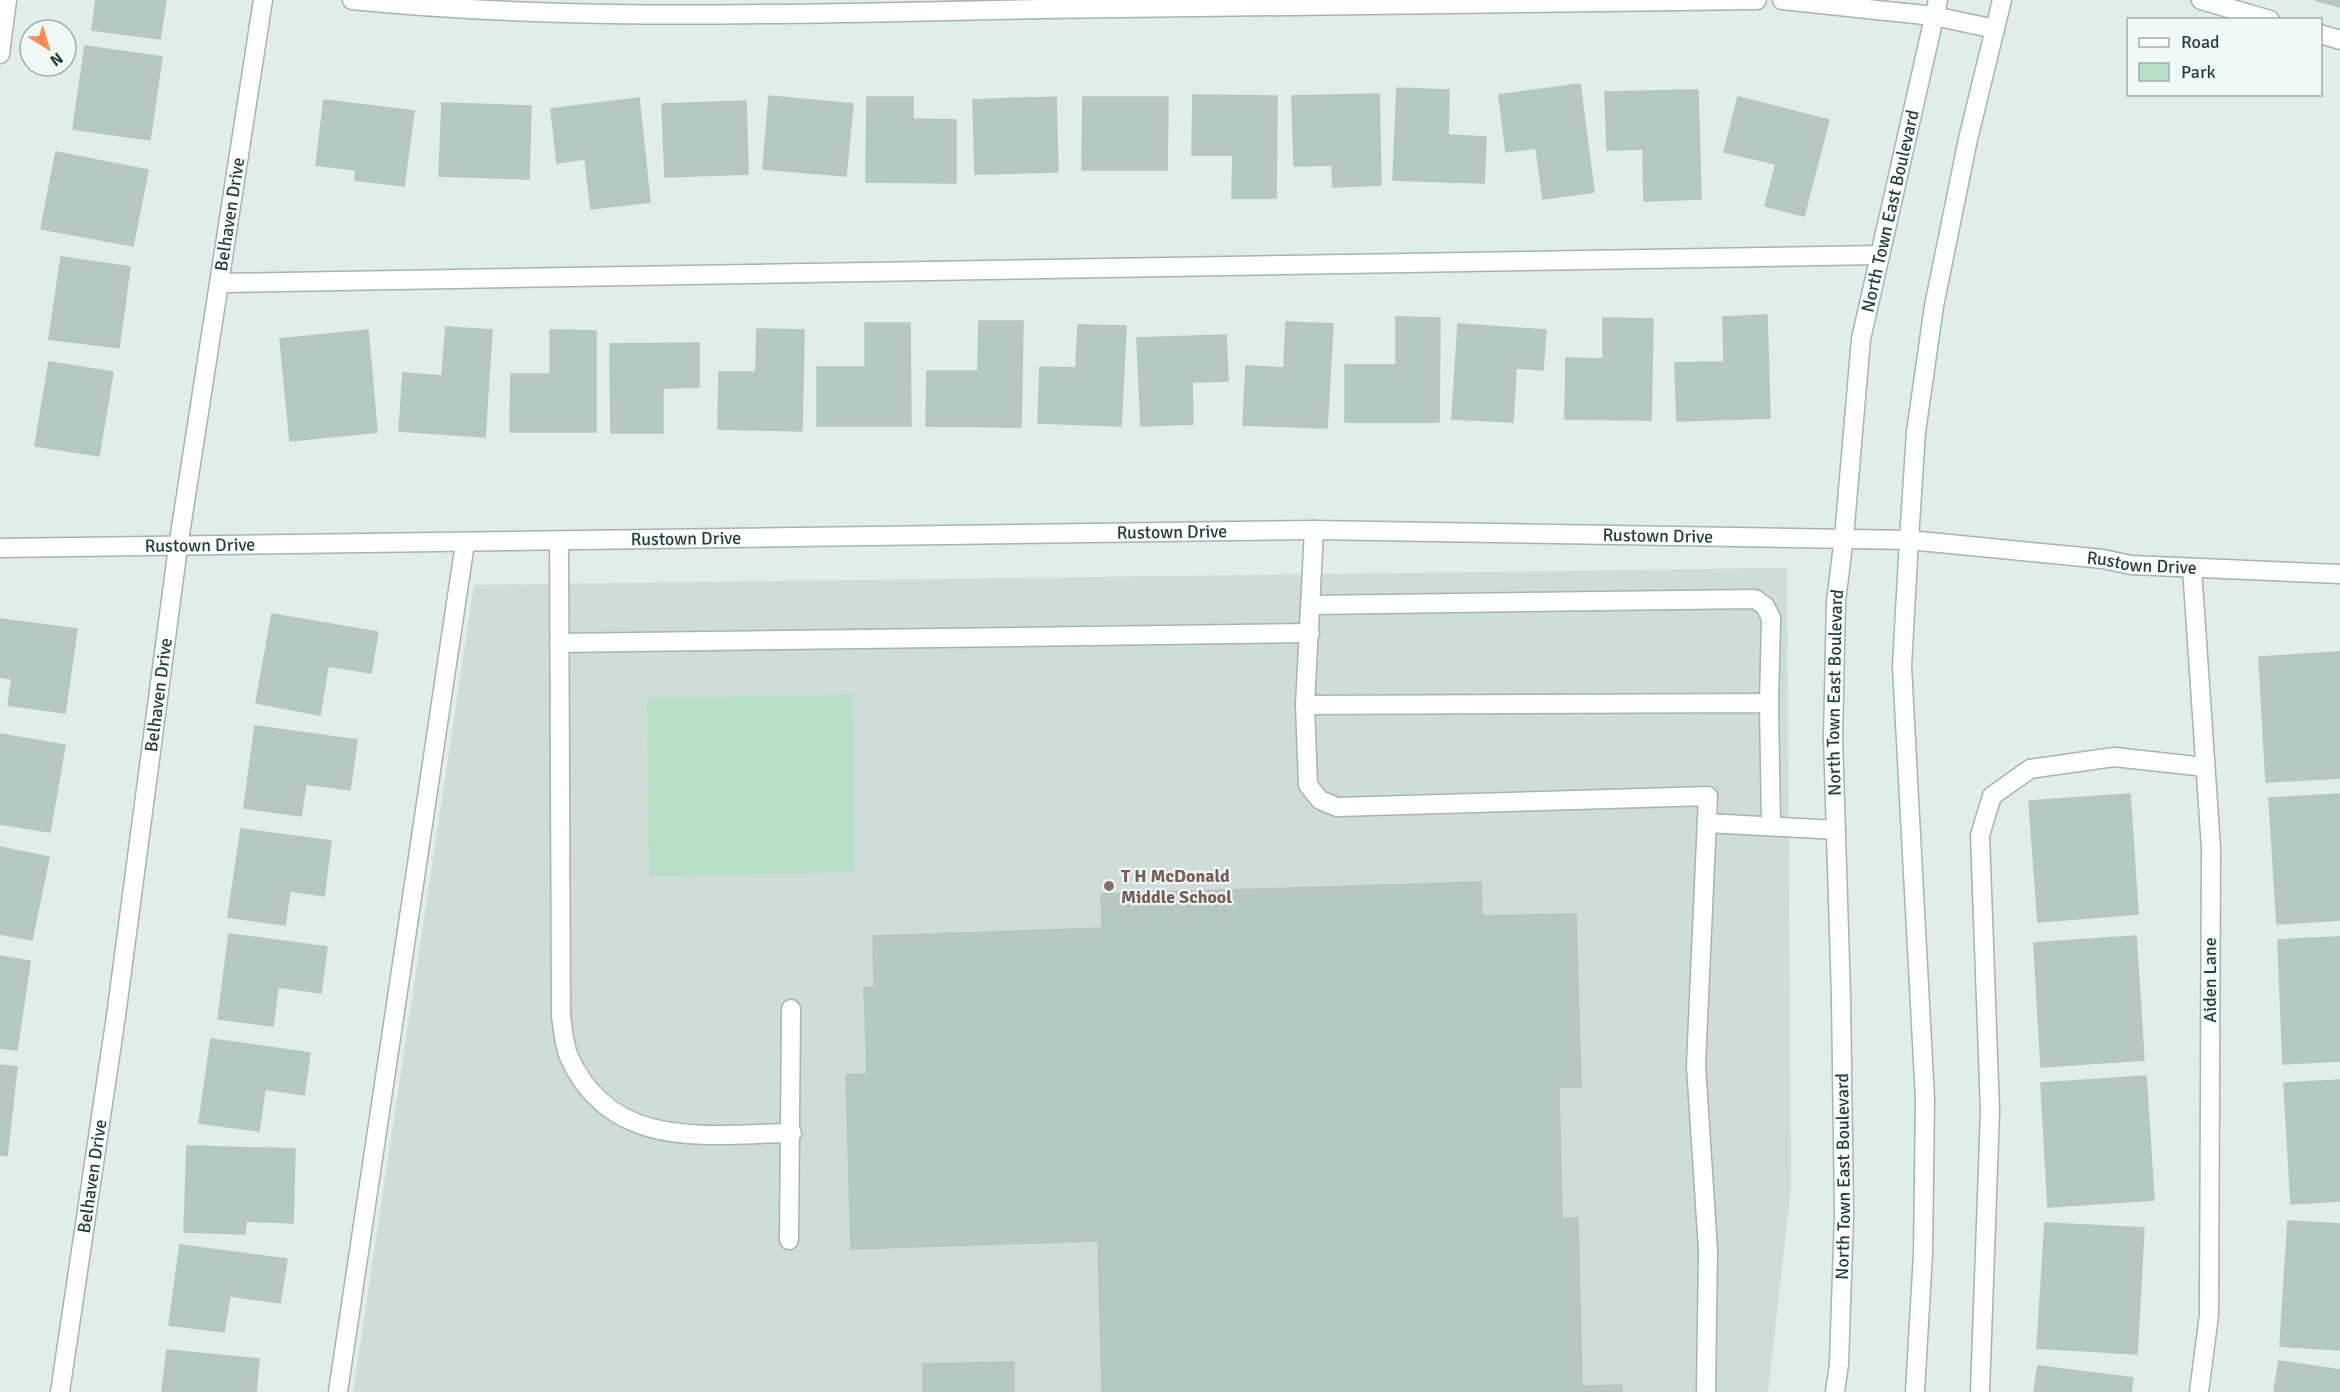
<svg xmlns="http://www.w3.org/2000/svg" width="2340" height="1392" font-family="Signika,sans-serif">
<rect width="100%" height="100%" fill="#e0ede8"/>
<polygon fill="#ceddd7" points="1787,568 1791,1188 1768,1392 353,1392 474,585"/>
<polygon fill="#b7e0c6" points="853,695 854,872 649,876 647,698"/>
<g fill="#b5c8c2" stroke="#b2c7c0" stroke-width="1.5">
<polygon points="96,0 166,0 160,39 92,30"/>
<polygon points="2314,0 2340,0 2340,7"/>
<polygon points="85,46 162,57 150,140 73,129"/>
<polygon points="1580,84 1594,192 1543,199 1536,148 1506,152 1499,95"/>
<polygon points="1397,88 1449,90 1448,135 1486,137 1484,183 1393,180"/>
<polygon points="1698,90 1701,199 1644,201 1643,149 1607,150 1605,92"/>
<polygon points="1379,94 1381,185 1333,187 1332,165 1294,166 1292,96"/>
<polygon points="1193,95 1277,96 1276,198 1232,198 1233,155 1192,155"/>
<polygon points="769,96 853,104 846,176 763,169"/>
<polygon points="867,97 913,97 913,119 956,120 956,183 866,182"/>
<polygon points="1056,97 1058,172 975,174 973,100"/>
<polygon points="1083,97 1168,97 1167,170 1082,170"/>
<polygon points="1738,97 1829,120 1804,216 1765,206 1776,164 1724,152"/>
<polygon points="639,98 650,202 591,209 585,159 557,163 551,109"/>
<polygon points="324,100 414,111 404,186 355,180 356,170 316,165"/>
<polygon points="746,101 748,174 665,177 662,104"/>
<polygon points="442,103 531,106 529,179 439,176"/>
<polygon points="56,152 148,170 133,246 41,229"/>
<polygon points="61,257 130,267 119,348 49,339"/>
<polygon points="1767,315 1770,418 1677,421 1675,363 1724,362 1723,317"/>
<polygon points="1396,317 1440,318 1439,422 1345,422 1345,365 1396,365"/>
<polygon points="1603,318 1653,319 1651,420 1565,419 1566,358 1603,359"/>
<polygon points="979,321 1023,321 1021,427 926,426 927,371 978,371"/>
<polygon points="1286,322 1333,324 1327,428 1243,425 1246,366 1284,368"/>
<polygon points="865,323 910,323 911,426 817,426 817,367 865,367"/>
<polygon points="1458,324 1546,330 1543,370 1516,368 1513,422 1452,419"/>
<polygon points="1078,325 1126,326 1121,426 1038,423 1040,367 1076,368"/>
<polygon points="446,327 492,330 485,437 399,431 403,373 442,376"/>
<polygon points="757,329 804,330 802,431 718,429 719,372 756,372"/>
<polygon points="368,330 377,432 290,441 280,339"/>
<polygon points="550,330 596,331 596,432 510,432 511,374 550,374"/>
<polygon points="1226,335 1228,381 1192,382 1193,424 1141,426 1137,338"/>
<polygon points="699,343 699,387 663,388 663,433 611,433 610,344"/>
<polygon points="49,362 113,372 99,456 35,446"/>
<polygon points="272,614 378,632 371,673 328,666 320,715 256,703"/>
<polygon points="0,619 77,629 65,713 8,705 12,679 0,677"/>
<polygon points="2340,652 2340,778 2266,782 2259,657"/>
<polygon points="255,726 357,740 350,790 306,784 301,816 244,808"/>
<polygon points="0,734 65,745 50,832 0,824"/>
<polygon points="2130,794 2138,914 2038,922 2029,801"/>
<polygon points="2340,794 2340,920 2277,924 2269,798"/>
<polygon points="241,829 331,841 324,896 290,891 285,925 228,917"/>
<polygon points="0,847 49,857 32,940 0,934"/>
<polygon points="1481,882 1482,916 1576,914 1581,1087 1559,1087 1562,1218 1578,1218 1582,1386 1622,1385 1622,1392 1102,1392 1098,1241 851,1249 846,1075 867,1074 864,988 874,987 873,936 1102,928 1101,894"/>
<polygon points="229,934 327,947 321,993 278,987 273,1026 218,1019"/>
<polygon points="2136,936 2144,1060 2041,1067 2034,943"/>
<polygon points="2340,937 2340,1061 2283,1064 2278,940"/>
<polygon points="0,956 30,961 17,1050 0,1048"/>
<polygon points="211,1039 310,1053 304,1095 265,1089 259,1131 199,1123"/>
<polygon points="0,1065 17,1067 7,1156 0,1155"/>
<polygon points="2146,1076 2154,1200 2048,1207 2041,1083"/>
<polygon points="2340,1080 2340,1201 2291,1204 2284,1083"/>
<polygon points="187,1146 295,1149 293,1223 246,1221 245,1234 184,1232"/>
<polygon points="2288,1221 2340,1224 2340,1350 2280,1346"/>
<polygon points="2045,1223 2144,1228 2137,1354 2037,1348"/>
<polygon points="180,1245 287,1259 280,1303 230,1296 224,1332 169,1325"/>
<polygon points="167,1350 259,1359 256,1392 162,1392"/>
<polygon points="2279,1361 2340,1370 2340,1392 2274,1392"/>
<polygon points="1014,1362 1014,1392 923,1392 923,1364"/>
<polygon points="2038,1366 2133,1378 2131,1392 2034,1392"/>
</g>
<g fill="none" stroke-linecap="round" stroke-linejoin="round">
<defs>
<g id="service">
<polyline points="2201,0 2270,20"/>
<polyline points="2320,34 2340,40"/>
<polyline points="0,54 7,0"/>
<polyline points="219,283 1878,255"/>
<polyline points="1314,530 1305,705 1308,785 1320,800 1337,807 1708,796 1696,1065 1708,1250 1706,1392"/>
<path d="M 559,541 L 561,1016 C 563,1029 564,1045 569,1057 C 612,1152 707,1134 792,1133"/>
<polyline points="1311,605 1755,599 1765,606 1771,618 1769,703"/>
<polyline points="559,643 1310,633"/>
<polyline points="1305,705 1769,703 1771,826"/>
<polyline points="1707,823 1836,830"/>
<polyline points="789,1240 791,1009"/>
<polyline points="338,1392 465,543"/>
<polyline points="1980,1392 1990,1111 1980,835 1992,796 2030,769 2114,757 2205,767"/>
</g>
<g id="minor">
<path d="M 352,0 C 582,23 813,13 1044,9 C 1281,4 1519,2 1757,0"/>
<polyline points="1782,0 1934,16 1995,29"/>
<path id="s1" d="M 1909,540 L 2103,559 L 2131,565 L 2340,574"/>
<polyline points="2192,568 2211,848 2209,1315 2199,1392"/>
<path id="s2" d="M 60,1392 L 116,1016 L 178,547 L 263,0"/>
</g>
<g id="tertiary">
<path id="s3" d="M 0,548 L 1314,530 L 1909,540"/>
</g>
<g id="secondary">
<path id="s4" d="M 1835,1392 L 1839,1364 L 1844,1214 L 1841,996 L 1833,738 L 1836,601 L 1844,537 L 1861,339 L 1938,0"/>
<polyline points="1915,1392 1923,1254 1925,1099 1902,666 1909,540 1916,432 1934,306 1968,139 2002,0"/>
</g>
</defs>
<use href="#service" stroke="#a2b5b0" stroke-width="21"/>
<use href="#minor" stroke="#a2b5b0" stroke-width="21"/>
<use href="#tertiary" stroke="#a2b5b0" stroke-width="21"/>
<use href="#secondary" stroke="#9db9b2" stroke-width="21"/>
<use href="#service" stroke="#fff" stroke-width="18"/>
<use href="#minor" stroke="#fff" stroke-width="18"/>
<use href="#tertiary" stroke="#fff" stroke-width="18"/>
<use href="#secondary" stroke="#fff" stroke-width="18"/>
</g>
<circle fill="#8d6e63" stroke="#f1f9f6" stroke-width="2" cx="1109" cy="886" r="6"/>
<g text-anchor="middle" stroke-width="4.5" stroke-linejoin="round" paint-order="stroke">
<g font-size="18" fill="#1f3f39" stroke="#f1f9f6">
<text dy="6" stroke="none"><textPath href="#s4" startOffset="1186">North Town East Boulevard</textPath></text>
<text dy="6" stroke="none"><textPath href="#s2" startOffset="1190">Belhaven Drive</textPath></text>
<text dy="6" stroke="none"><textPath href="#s3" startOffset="1172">Rustown Drive</textPath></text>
<text dy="6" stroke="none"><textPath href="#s3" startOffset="1658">Rustown Drive</textPath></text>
<text dy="6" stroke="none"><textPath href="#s3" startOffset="686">Rustown Drive</textPath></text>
<text dy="6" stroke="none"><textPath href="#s3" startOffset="200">Rustown Drive</textPath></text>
<text dy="6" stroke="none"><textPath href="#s1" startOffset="234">Rustown Drive</textPath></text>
<text dy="6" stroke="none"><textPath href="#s4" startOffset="700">North Town East Boulevard</textPath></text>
<text dy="6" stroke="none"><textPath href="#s2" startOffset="704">Belhaven Drive</textPath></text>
<text transform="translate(2210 980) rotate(-90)" y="6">Aiden Lane</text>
<text dy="6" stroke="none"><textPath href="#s2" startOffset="218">Belhaven Drive</textPath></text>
<text dy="6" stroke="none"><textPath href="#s4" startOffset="216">North Town East Boulevard</textPath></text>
</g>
<g font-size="18" font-weight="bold" fill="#785e54" stroke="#f1f9f6" text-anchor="start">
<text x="1121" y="882">T H McDonald<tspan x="1121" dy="21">Middle School</tspan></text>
</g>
</g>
<rect x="2127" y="18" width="195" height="78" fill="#f1f9f6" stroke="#9dafaa" stroke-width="1.5"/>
<rect x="2139" y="38" width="30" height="9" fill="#ffffff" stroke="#9dafaa" stroke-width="1.5"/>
<text x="2181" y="48" font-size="18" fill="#1f3f39">Road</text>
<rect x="2139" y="63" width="30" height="18" fill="#b7e0c6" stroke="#9dafaa" stroke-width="1.5"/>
<text x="2181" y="78" font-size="18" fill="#1f3f39">Park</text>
<g transform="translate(48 48) rotate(143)"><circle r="28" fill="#f1f9f6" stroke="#9dafaa" stroke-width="1.5"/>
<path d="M0-4.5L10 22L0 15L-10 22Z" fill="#ff8a4c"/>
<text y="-9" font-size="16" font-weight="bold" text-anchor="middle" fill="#1f3f39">N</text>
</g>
</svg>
